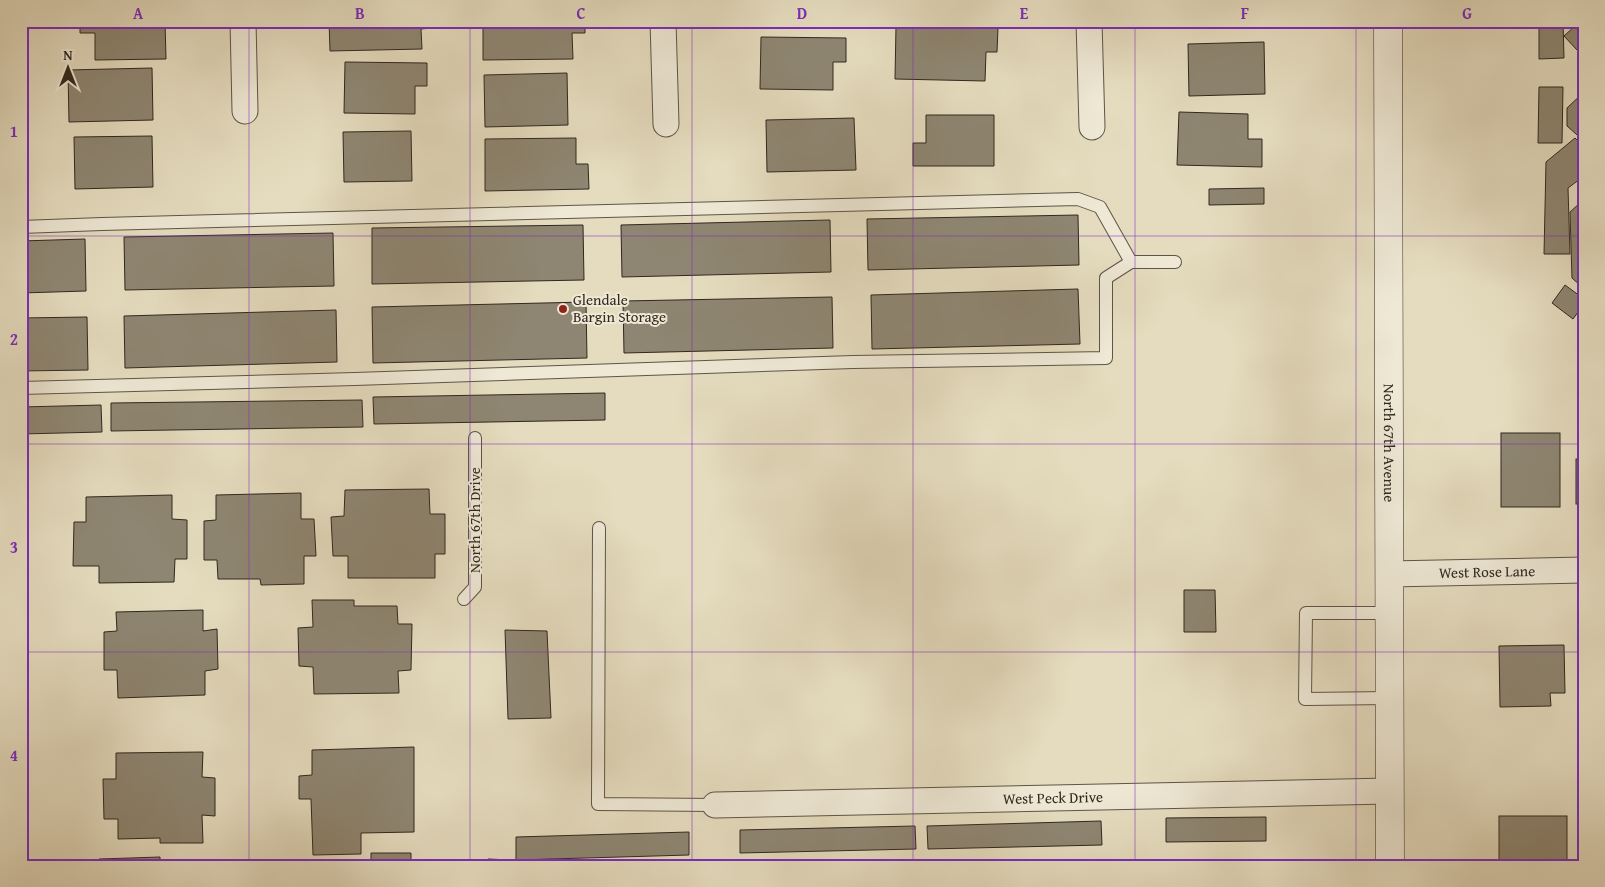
<svg xmlns="http://www.w3.org/2000/svg" width="1605" height="887" font-family="'Gentium Book Plus',serif">
<rect width="100%" height="100%" fill="#e5dcbf"/>
<filter id="stains"><feTurbulence type="fractalNoise" baseFrequency=".004" numOctaves="4"/><feColorMatrix values="0 0 0 0 .2 0 0 0 0 .09 0 0 0 0 .02 0 0 0 .5 -.17"/></filter>
<radialGradient id="worn" r=".72"><stop offset=".6" stop-color="#630" stop-opacity="0"/><stop offset="1" stop-color="#630" stop-opacity=".3"/></radialGradient>
<g fill="#8e8672" stroke="#30281f">
<polygon points="80,21 165,21 166,59 95,60 95,33 80,33"/>
<polygon points="329,21 431,21 431,28 421,29 422,49 330,51"/>
<polygon points="483,21 585,21 585,33 572,33 573,59 483,60"/>
<polygon points="1539,21 1563,21 1564,58 1539,59"/>
<polygon points="1577,21 1584,21 1584,49 1577,50 1564,36 1577,24"/>
<polygon points="896,26 998,28 997,52 986,52 985,81 895,79"/>
<polygon points="761,37 846,38 846,62 833,62 833,90 760,89"/>
<polygon points="1264,42 1265,94 1189,96 1188,44"/>
<polygon points="345,62 427,63 427,86 415,86 415,114 344,113"/>
<polygon points="152,68 153,120 69,122 68,70"/>
<polygon points="567,73 568,125 485,127 484,75"/>
<polygon points="1539,87 1563,87 1562,143 1538,143"/>
<polygon points="1584,92 1584,141 1567,126 1567,108"/>
<polygon points="1179,112 1248,114 1248,139 1262,139 1262,167 1177,165"/>
<polygon points="926,115 994,115 994,166 913,166 913,143 926,143"/>
<polygon points="854,118 856,170 767,172 766,120"/>
<polygon points="411,131 412,181 344,182 343,132"/>
<polygon points="152,136 153,187 75,189 74,137"/>
<polygon points="576,138 576,164 588,164 589,189 485,191 485,139"/>
<polygon points="1575,138 1584,147 1584,176 1568,188 1570,254 1544,254 1546,162"/>
<polygon points="1264,188 1264,204 1209,205 1209,189"/>
<polygon points="1581,202 1584,202 1584,286 1581,286 1572,278 1570,212"/>
<polygon points="1078,215 1079,265 868,270 867,219"/>
<polygon points="830,220 831,272 622,277 621,225"/>
<polygon points="583,225 584,280 372,284 372,228"/>
<polygon points="333,233 334,286 125,290 124,237"/>
<polygon points="85,239 86,291 21,293 21,241"/>
<polygon points="1565,285 1584,299 1584,304 1573,319 1552,303"/>
<polygon points="1078,289 1080,344 872,349 871,295"/>
<polygon points="832,297 833,348 624,353 623,301"/>
<polygon points="586,302 587,358 373,363 372,307"/>
<polygon points="336,310 337,362 125,368 124,316"/>
<polygon points="87,317 88,370 21,371 21,318"/>
<polygon points="605,393 605,420 374,424 373,397"/>
<polygon points="362,400 363,427 111,431 111,403"/>
<polygon points="101,405 102,432 21,434 21,407"/>
<rect x="1501" y="433" width="59" height="74"/>
<rect x="1576" y="459" width="8" height="45"/>
<polygon points="429,489 430,514 445,514 445,554 435,554 435,578 348,578 348,556 333,556 331,517 344,516 345,490"/>
<polygon points="301,493 301,519 314,519 316,556 304,556 304,584 261,585 260,579 218,579 217,560 204,560 204,521 216,520 216,495"/>
<polygon points="172,495 172,519 187,520 187,559 175,559 174,582 99,583 99,566 73,566 74,522 86,522 86,497"/>
<polygon points="1184,590 1215,590 1216,632 1184,632"/>
<polygon points="312,600 354,600 354,606 397,606 398,624 412,624 411,670 398,671 399,693 314,694 313,667 299,666 298,628 313,627"/>
<polygon points="203,610 203,631 217,629 218,669 205,671 205,695 118,698 117,670 104,670 104,632 117,631 116,612"/>
<polygon points="505,630 547,631 551,718 508,719"/>
<rect x="1581" y="644" width="3" height="61"/>
<polygon points="1564,645 1565,693 1550,693 1551,706 1500,707 1499,646"/>
<polygon points="414,747 414,832 361,833 361,854 313,855 311,799 299,799 299,776 312,775 312,750"/>
<polygon points="203,752 202,777 215,778 215,816 202,815 203,843 160,843 160,838 118,839 118,819 104,819 103,779 116,779 116,753"/>
<rect x="1499" y="816" width="68" height="50"/>
<polygon points="1266,817 1266,841 1166,842 1166,818"/>
<polygon points="1101,821 1102,845 928,849 927,826"/>
<polygon points="1580,821 1584,821 1584,866 1578,866"/>
<polygon points="915,826 916,849 740,853 740,830"/>
<polygon points="689,832 689,855 516,860 516,837"/>
<polygon points="371,853 411,853 411,865 438,866 371,866"/>
<polygon points="160,857 160,866 100,866 99,859"/>
<polygon points="488,859 511,860 511,866 488,866"/>
</g>
<g fill="none" stroke-linecap="round" stroke-linejoin="round">
<defs>
<g id="service">
<polyline points="21,227 102,224 1078,199 1100,207 1131,262 1106,278 1106,358 853,362 355,379 21,388"/>
<polyline points="1131,262 1175,262"/>
<polyline points="599,528 598,804 715,805"/>
<polyline points="464,599 475,587 475,438"/>
<polyline points="1389,613 1306,613 1305,699 1389,698"/>
</g>
<g id="minor">
<polyline points="243,21 245,111"/>
<polyline points="663,21 666,124"/>
<polyline points="1089,21 1092,127"/>
<path id="s1" d="M 1389,574 L 1584,570"/>
<path id="s2" d="M 715,805 L 1389,791"/>
</g>
<g id="secondary">
<path id="s3" d="M 1388,21 L 1390,866"/>
</g>
</defs>
<use href="#service" stroke="#5d5547" stroke-width="14"/>
<use href="#minor" stroke="#5d5547" stroke-width="27"/>
<use href="#secondary" stroke="#30281f" stroke-width="29"/>
<use href="#service" stroke="#eee8d5" stroke-width="12"/>
<use href="#minor" stroke="#eee8d5" stroke-width="25"/>
<use href="#secondary" stroke="#eee8d5" stroke-width="28"/>
</g>
<path fill="none" stroke="#7b2cbf" stroke-width="1" stroke-opacity="0.55" d="M 249,21 L 249,866M 470,21 L 470,866M 692,21 L 692,866M 913,21 L 913,866M 1135,21 L 1135,866M 1356,21 L 1356,866M 21,236 L 1584,236M 21,444 L 1584,444M 21,652 L 1584,652"/>
<circle fill="#8f2418" stroke="#eee8d5" stroke-width="2" cx="563" cy="309" r="5"/>
<g text-anchor="middle" stroke-width="4" stroke-linejoin="round" paint-order="stroke">
<g font-size="15" fill="#30281f" stroke="#eee8d5" text-anchor="start">
<text x="573" y="305">Glendale<tspan x="573" dy="17">Bargin Storage</tspan></text>
</g>
<g font-size="15" fill="#30281f" stroke="#eee8d5">
<text dy="5" stroke="none"><textPath href="#s3" startOffset="422">North 67th Avenue</textPath></text>
<text transform="translate(475 520) rotate(-90)" y="5">North 67th Drive</text>
<text dy="5" stroke="none"><textPath href="#s1" startOffset="98">West Rose Lane</textPath></text>
<text dy="5" stroke="none"><textPath href="#s2" startOffset="338">West Peck Drive</textPath></text>
</g>
</g>
<rect width="1605" height="887" fill="none" stroke="#e5dcbf" stroke-width="55"/>
<g transform="translate(68 68)" stroke="#eee8d5" stroke-width="4" paint-order="stroke">
<path d="M0-4L9 19L0 12L-9 19Z" fill="#30281f"/>
<text y="-8" font-size="14" font-weight="bold" text-anchor="middle" fill="#30281f">N</text>
</g>
<rect x="28" y="28" width="1550" height="832" fill="none" stroke="#7b2cbf" stroke-width="2"/>
<g font-size="16" text-anchor="middle" font-weight="bold" fill="#7b2cbf">
<text x="138" y="19">A</text>
<text x="360" y="19">B</text>
<text x="581" y="19">C</text>
<text x="802" y="19">D</text>
<text x="1024" y="19">E</text>
<text x="1245" y="19">F</text>
<text x="1467" y="19">G</text>
<text x="14" y="137">1</text>
<text x="14" y="345">2</text>
<text x="14" y="553">3</text>
<text x="14" y="761">4</text>
</g>
<rect width="100%" height="100%" filter="url(#stains)"/>
<rect width="100%" height="100%" fill="url(#worn)"/>
</svg>
